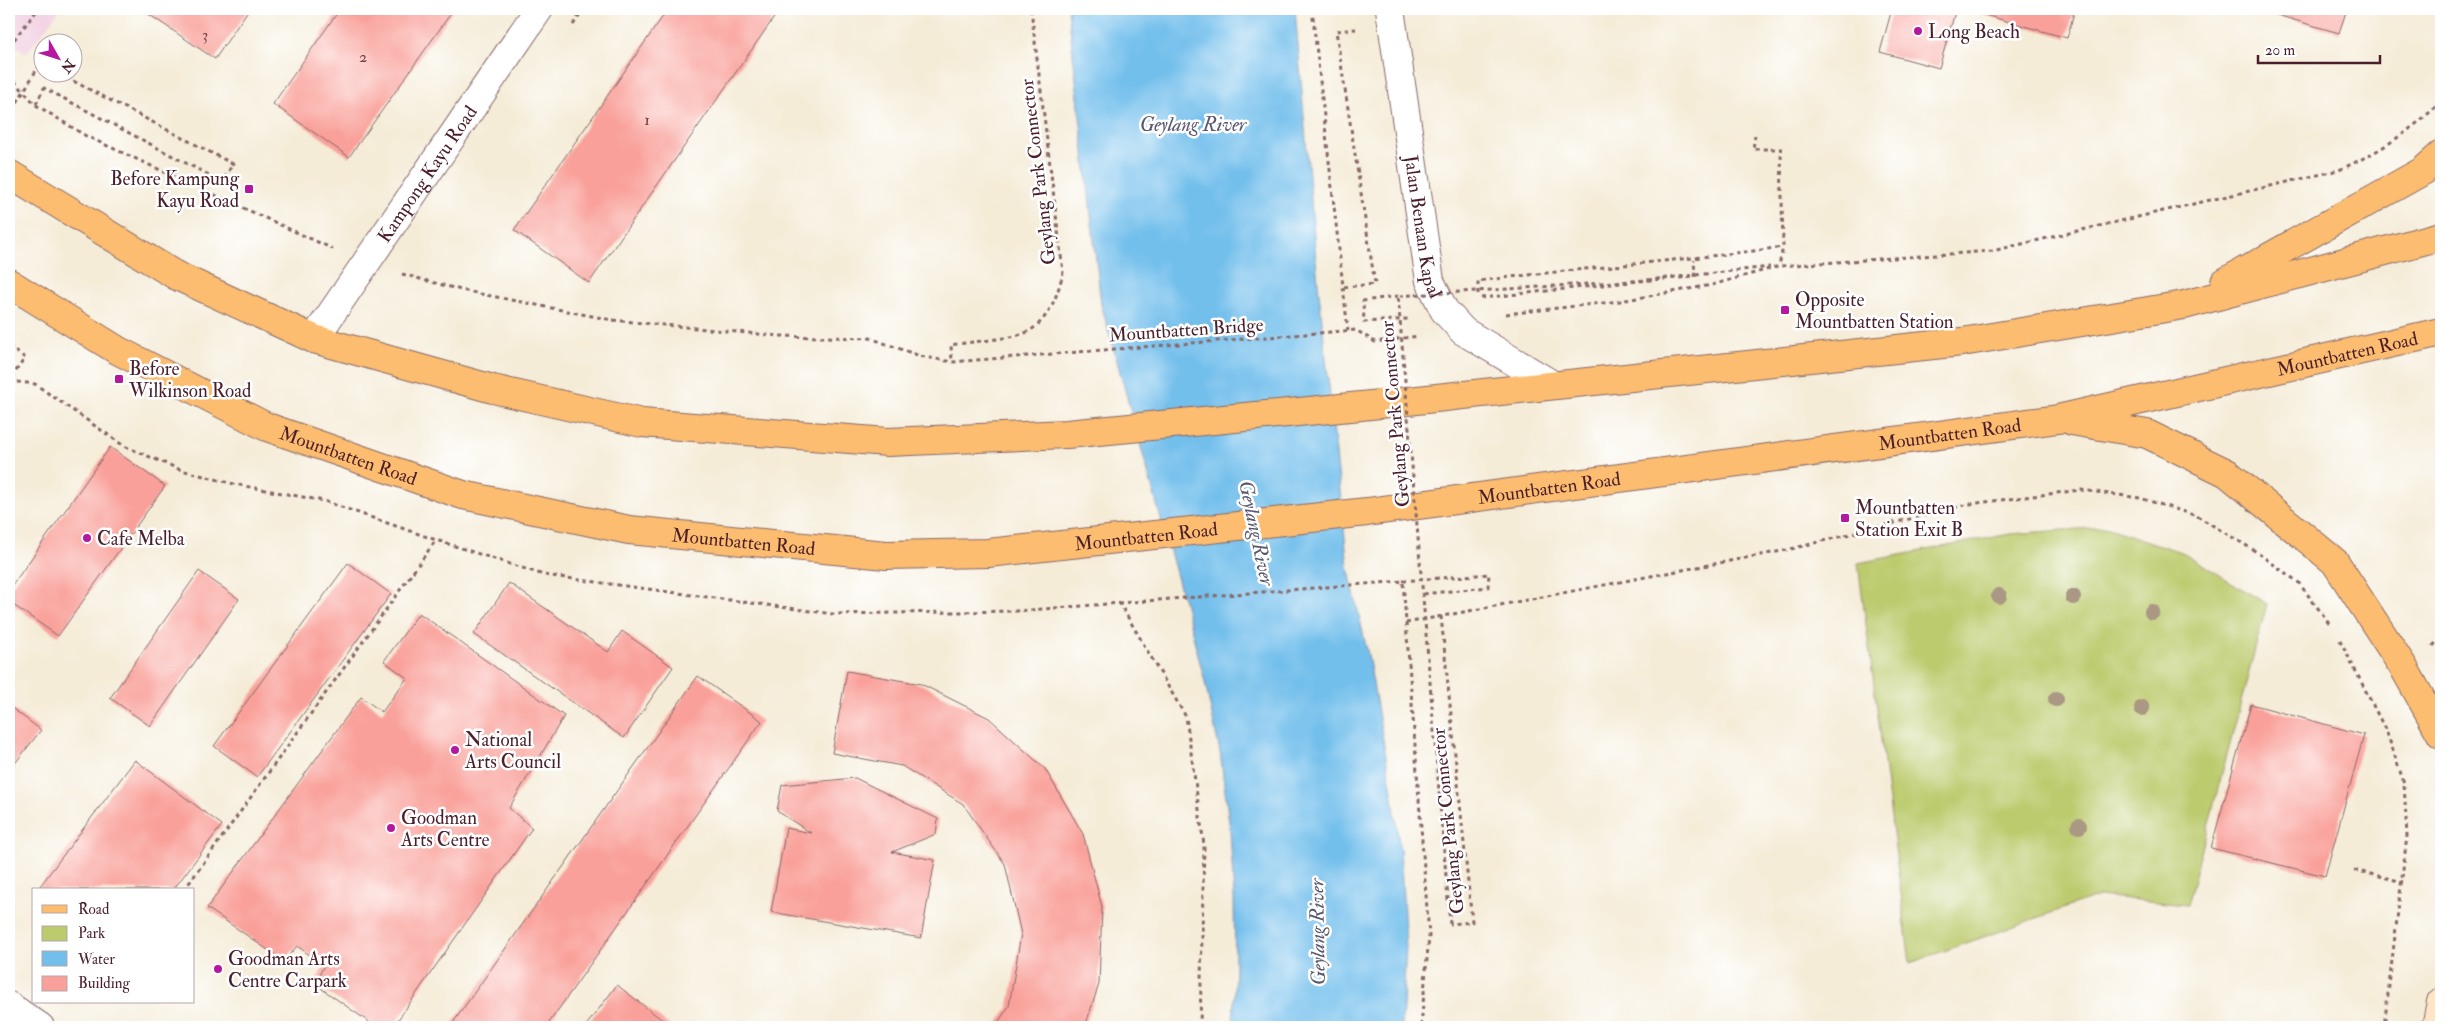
<svg xmlns="http://www.w3.org/2000/svg" width="2450" height="1036" font-family="'IM FELL Double Pica',serif">
<rect width="100%" height="100%" fill="#fff"/>
<filter id="ink" filterUnits="userSpaceOnUse"><feTurbulence type="fractalNoise" baseFrequency=".02" numOctaves="2"/><feDisplacementMap in="SourceGraphic" scale="10" xChannelSelector="R" yChannelSelector="G"/><feConvolveMatrix kernelMatrix="1 2 1 2 8 2 1 2 1" color-interpolation-filters="sRGB"/></filter>
<filter id="wash" filterUnits="userSpaceOnUse"><feTurbulence type="fractalNoise" baseFrequency=".0096" numOctaves="4" result="noise"/><feDisplacementMap in="SourceGraphic" scale="20" xChannelSelector="R" yChannelSelector="G"/><feGaussianBlur stdDeviation="1.12" result="paint"/><feColorMatrix in="noise" values="0 0 0 0 0 0 0 0 0 0 0 0 0 0 0 0 0 1.4 0 .05"/><feComposite in="paint" operator="in"/></filter>
<g filter="url(#wash)">
<rect width="100%" height="100%" fill="#f5ecd8"/>
<polygon fill="#f2cfe1" points="9,9 60,9 27,53 9,42"/>
<polygon fill="#bccb6d" stroke="#83754c" points="2105,527 2184,553 2267,604 2187,905 2099,896 1910,963 1858,563 2010,534"/>
<polygon fill="#73bfec" stroke="#5e6f8c" points="1068,9 1295,9 1318,283 1348,567 1368,655 1392,791 1400,850 1406,946 1402,1027 1233,1027 1235,967 1234,898 1230,830 1220,752 1204,678 1188,616 1101,304"/>
<g id="blocks">
<g fill="#f9a09a">
<polygon points="141,9 249,9 215,59"/>
<polygon points="340,9 454,9 349,157 273,104"/>
<polygon points="668,9 780,9 589,283 514,230"/>
<polygon points="1892,9 1956,9 1939,68 1880,52"/>
<polygon points="1963,9 2075,9 2067,38"/>
<polygon points="2256,9 2347,9 2339,33"/>
<polygon points="110,447 165,486 58,636 9,602 9,590"/>
<polygon points="348,563 391,594 257,777 214,746"/>
<polygon points="199,571 239,599 150,726 110,698"/>
<polygon points="509,583 608,652 622,631 673,667 624,738 474,634"/>
<polygon points="419,613 564,716 509,808 532,828 393,1027 376,1027 315,984 324,965 297,946 284,961 207,908 361,697 382,712 407,678 384,661"/>
<polygon points="847,671 921,684 989,718 1045,769 1083,834 1102,907 1099,984 1085,1027 995,1027 1009,1006 1021,934 1005,864 963,804 902,766 832,753"/>
<polygon points="698,676 762,721 546,1027 450,1027"/>
<polygon points="2251,704 2364,735 2325,876 2211,848"/>
<polygon points="9,706 41,730 9,771"/>
<polygon points="135,760 222,825 173,890 37,890"/>
<polygon points="855,778 938,819 936,834 892,852 935,860 921,938 771,912 786,828 811,833 777,811 782,785"/>
<polygon points="617,985 670,1026 670,1027 585,1027"/>
</g>
</g>
</g>
<g filter="url(#ink)">
<use href="#blocks" fill-opacity="0" stroke="#866768" stroke-width="1"/>
<g fill="none" stroke-linecap="round" stroke-linejoin="round">
<defs>
<g id="street">
<path id="s1" d="M 1390,9 L 1430,281 L 1444,310 L 1463,331 L 1553,385"/>
<path id="s2" d="M 314,339 L 539,9"/>
<polyline points="9,1006 40,1027"/>
</g>
<polyline id="secondary" points="2436,1027 2441,1002"/>
<g id="primary">
<polyline points="9,174 175,275 314,339 493,389 642,423 888,442 1067,434 1361,406 1962,342 2184,305 2441,236"/>
<polyline points="2225,282 2423,171 2441,155"/>
<path id="s3" d="M 9,283 L 117,350 L 267,427 L 463,495 L 629,530 L 886,555 L 988,553 L 1367,512 L 2058,419 L 2441,332"/>
<polyline points="2072,421 2147,434 2227,473 2335,562 2404,668 2441,734"/>
</g>
</defs>
<use href="#street" stroke="#866768" stroke-width="30"/>
<use href="#secondary" stroke="#866768" stroke-width="30"/>
<use href="#primary" stroke="#866768" stroke-width="30"/>
<g stroke="#866768" stroke-width="3" stroke-dasharray="4 4" stroke-linecap="butt">
<path d="M 1031,9 L 1063,272 C 1058,295 1048,323 1025,333 C 1011,339 968,342 951,345 L 952,362 L 1356,330 L 1375,342 L 1419,336"/>
<polyline points="1312,9 1348,331"/>
<polyline points="573,25 584,9"/>
<polyline points="9,46 38,9"/>
<polyline points="40,64 42,65"/>
<polyline points="9,75 36,105 86,136 333,249"/>
<polyline points="36,104 44,88 222,182 233,164 56,72"/>
<polyline points="1755,135 1753,149 1781,149 1783,247 1779,266"/>
<polyline points="402,274 461,290 612,320 779,336 870,338 920,356 952,362"/>
<polyline points="1344,287 1375,284 1336,31 1356,29"/>
<path d="M 1478,294 L 1478,281 C 1580,268 1681,261 1783,247"/>
<polyline points="1398,296 1363,301 1364,322 1409,319"/>
<polyline points="1481,298 1770,267"/>
<path d="M 1506,314 L 1620,301 L 1712,285 L 1780,266 L 1992,251 L 2339,170 C 2381,151 2408,133 2441,102"/>
<polyline points="9,346 25,358 9,381"/>
<polyline points="9,366 16,370"/>
<polyline points="9,381 35,384 124,446 181,470 234,484 324,501 436,540 544,575 833,614 1017,611 1403,581 1429,936 1421,1027"/>
<polyline points="1403,581 1489,574 1488,587 1423,594"/>
<polyline points="1119,602 1186,717 1204,845 1200,1027"/>
<polyline points="1441,616 1472,922 1450,924"/>
<polyline points="1406,623 1787,550 1969,504 2081,490 2140,498 2197,516 2252,549 2298,582 2330,624"/>
<polyline points="2340,640 2387,733 2404,783 2407,836 2384,1027"/>
<polyline points="2433,646 2441,637"/>
<polyline points="2354,870 2403,882"/>
<polyline points="184,890 436,540"/>
</g>
<use href="#street" stroke="#fff" stroke-width="28"/>
<use href="#secondary" stroke="#fee5c5" stroke-width="28"/>
<use href="#primary" stroke="#fcbd6f" stroke-width="28"/>
<g stroke="#866768" stroke-width="3" stroke-dasharray="4 4" stroke-linecap="butt">
<polyline points="9,116 40,64"/>
<polyline points="1450,924 1398,296 1695,277 1694,260"/>
</g>
</g>
<g fill="#aa9884">
<circle cx="1999" cy="596" r="8"/>
<circle cx="2073" cy="597" r="8"/>
<circle cx="2152" cy="612" r="8"/>
<circle cx="2056" cy="699" r="8"/>
<circle cx="2142" cy="708" r="8"/>
<circle cx="2079" cy="826" r="8"/>
</g>
</g>
<g fill="#b5179e" stroke="#fff" stroke-width="2">
<circle cx="1918" cy="31" r="5"/>
<rect x="244" y="184" width="10" height="10" rx="2.5"/>
<rect x="1780" y="305" width="10" height="10" rx="2.5"/>
<rect x="114" y="374" width="10" height="10" rx="2.5"/>
<rect x="1840" y="513" width="10" height="10" rx="2.5"/>
<circle cx="87" cy="538" r="5"/>
<circle cx="455" cy="750" r="5"/>
<circle cx="391" cy="828" r="5"/>
<circle cx="218" cy="969" r="5"/>
</g>
<g text-anchor="middle" stroke-width="5" stroke-linejoin="round" paint-order="stroke">
<g font-size="16" fill="#763f47">
<text x="205" y="40">3</text>
<text x="363" y="62">2</text>
<text x="647" y="125">1</text>
</g>
<g font-size="19" fill="#4a1f2b" stroke="#fff" text-anchor="start">
<text x="1928" y="38">Long Beach</text>
<text x="239" y="185" text-anchor="end">Before Kampung<tspan x="239" dy="22">Kayu Road</tspan></text>
<text x="1795" y="306">Opposite<tspan x="1795" dy="22">Mountbatten Station</tspan></text>
<text x="129" y="375">Before<tspan x="129" dy="22">Wilkinson Road</tspan></text>
<text x="1855" y="514">Mountbatten<tspan x="1855" dy="22">Station Exit B</tspan></text>
<text x="97" y="545">Cafe Melba</text>
<text x="465" y="746">National<tspan x="465" dy="22">Arts Council</tspan></text>
<text x="401" y="824">Goodman<tspan x="401" dy="22">Arts Centre</tspan></text>
<text x="228" y="965">Goodman Arts<tspan x="228" dy="22">Centre Carpark</tspan></text>
</g>
<g font-size="19" fill="#4a1f2b" stroke="#fff">
<text transform="translate(1037 172) rotate(-97)" y="7">Geylang Park Connector</text>
<text dy="7" stroke="none"><textPath href="#s2" startOffset="200">Kampong Kayu Road</textPath></text>
<text dy="7" stroke="none"><textPath href="#s1" startOffset="220">Jalan Benaan Kapal</textPath></text>
<text transform="translate(1186 329) rotate(-4)" y="7">Mountbatten Bridge</text>
<text dy="7" stroke="none"><textPath href="#s3" startOffset="2408">Mountbatten Road</textPath></text>
<text transform="translate(1394 414) rotate(-95)" y="7">Geylang Park Connector</text>
<text dy="7" stroke="none"><textPath href="#s3" startOffset="2002">Mountbatten Road</textPath></text>
<text dy="7" stroke="none"><textPath href="#s3" startOffset="382">Mountbatten Road</textPath></text>
<text dy="7" stroke="none"><textPath href="#s3" startOffset="1598">Mountbatten Road</textPath></text>
<text dy="7" stroke="none"><textPath href="#s3" startOffset="1192">Mountbatten Road</textPath></text>
<text dy="7" stroke="none"><textPath href="#s3" startOffset="788">Mountbatten Road</textPath></text>
<text transform="translate(1447 821) rotate(-96)" y="7">Geylang Park Connector</text>
</g>
<g font-size="20" font-style="italic" fill="#58576f" stroke="#fff">
<text x="1193" y="131">Geylang River</text>
<text transform="translate(1257 533) rotate(78)" y="7">Geylang River</text>
<text transform="translate(1317 932) rotate(-91)" y="7">Geylang River</text>
</g>
</g>
<rect width="2450" height="1036" fill="none" stroke="#fff" stroke-width="30"/>
<rect x="32" y="888" width="162" height="115" fill="#ffffff" stroke="#b7a5aa"/>
<rect x="42" y="905" width="25" height="8" fill="#fcbd6f" stroke="#b7a5aa"/>
<text x="78" y="914" font-size="15" fill="#4a1f2b">Road</text>
<rect x="42" y="926" width="25" height="15" fill="#bccb6d" stroke="#b7a5aa"/>
<text x="78" y="938" font-size="15" fill="#4a1f2b">Park</text>
<rect x="42" y="951" width="25" height="15" fill="#73bfec" stroke="#b7a5aa"/>
<text x="78" y="964" font-size="15" fill="#4a1f2b">Water</text>
<rect x="42" y="976" width="25" height="15" fill="#f9a09a" stroke="#b7a5aa"/>
<text x="78" y="988" font-size="15" fill="#4a1f2b">Building</text>
<g transform="translate(58 58) rotate(129)"><circle r="24" fill="#ffffff" stroke="#b7a5aa"/>
<path d="M0-4L9 19L0 12L-9 19Z" fill="#b5179e"/>
<text y="-8" font-size="14" font-weight="bold" text-anchor="middle" fill="#4a1f2b">N</text>
</g>
<path d="M2258 55v8h122v-8" fill="none" stroke="#4a1f2b" stroke-width="2.5"/>
<text x="2265" y="55" font-size="15" fill="#4a1f2b" stroke="#ffffff" stroke-width="4" paint-order="stroke">20 m</text>
</svg>
